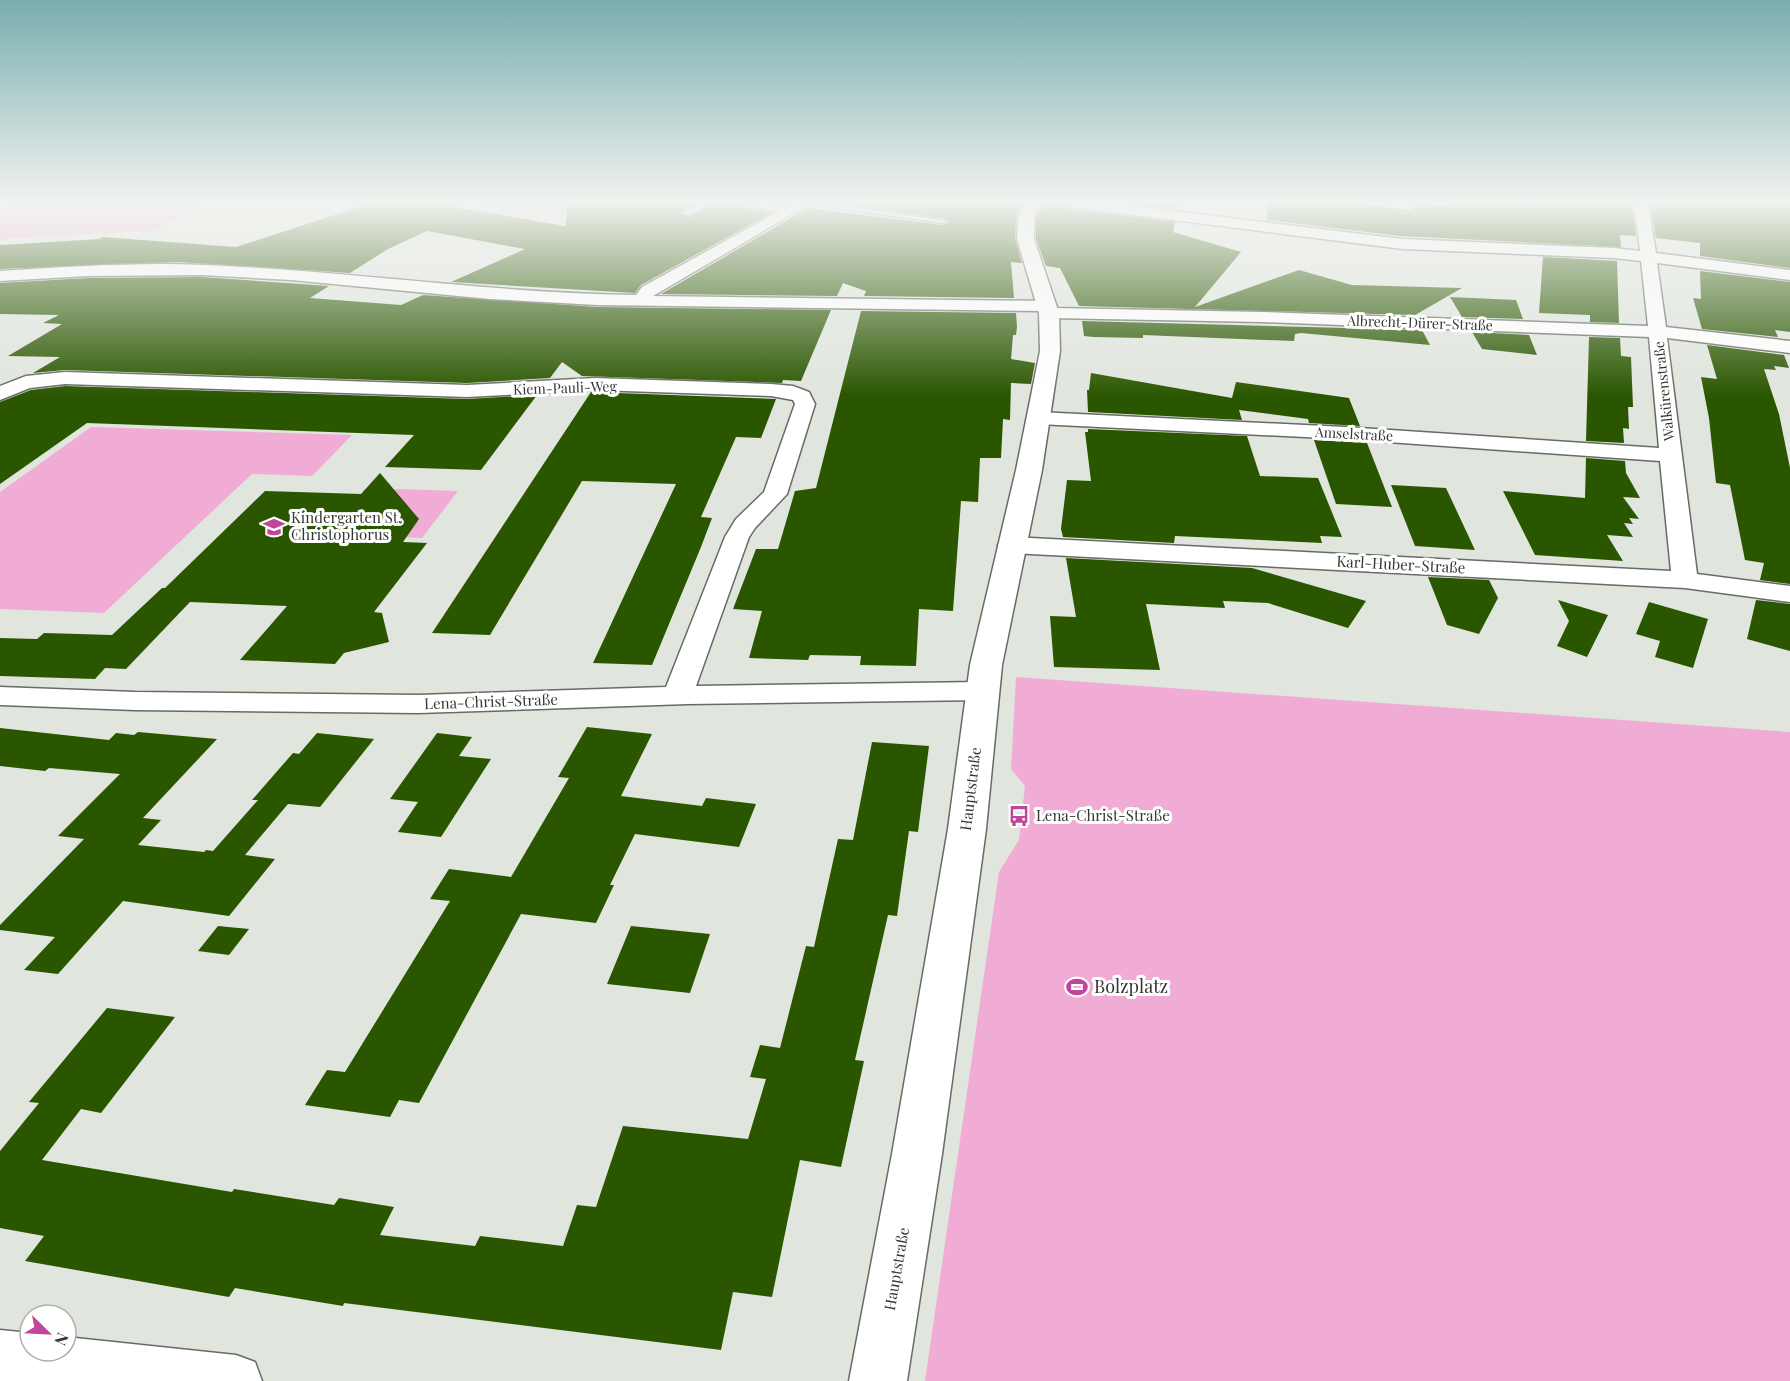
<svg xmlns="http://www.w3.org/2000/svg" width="1790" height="1381" font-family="'Playfair Display',serif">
<rect width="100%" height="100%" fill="#e0e5dd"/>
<g fill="#f1acd6">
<polygon points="14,203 202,203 154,231 0,239 0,210"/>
<polygon points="470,203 580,203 549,216"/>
<polygon points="91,427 352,435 312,476 252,474 104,613 0,609 0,492"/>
<polygon points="397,489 458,491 422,538 344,534 387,492"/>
<polygon points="1016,677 1790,732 1790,1381 925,1381 999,872 1019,840 1025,786 1011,769"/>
</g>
<g fill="#2a5600">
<polygon points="371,203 458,203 459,208 566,226 567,203 697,203 681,212 689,217 714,203 773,212 641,285 635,293 451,282 525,249 427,231 388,249 350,273 179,262 0,269 0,245 100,239 102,237 236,247"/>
<polygon points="839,203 1023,203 1016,217 1015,239 1022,263 1011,262 1014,298 864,296 866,291 843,283 837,296 661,294 808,208 943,225 949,222 947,219"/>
<polygon points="1044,203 1062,203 1071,209 1175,222 1173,232 1241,252 1195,307 1299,270 1352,285 1462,288 1415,315 1079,306 1060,268 1046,266 1036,239 1036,218"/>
<polygon points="1125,203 1179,203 1178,209"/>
<polygon points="1268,203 1351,203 1411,210 1414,204 1447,207 1449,203 1632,203 1636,236 1620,235 1621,247 1400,236 1267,220"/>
<polygon points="1650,203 1790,203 1790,268 1700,256 1700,243 1656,238"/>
<polygon points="1543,257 1617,261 1619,323 1590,322 1590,315 1539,313"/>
<polygon points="1700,271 1790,282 1790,332 1775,330 1778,337 1702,329 1693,298 1701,299"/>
<polygon points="202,277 329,286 310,298 401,305 423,295 597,307 831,310 801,381 783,380 782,383 582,376 562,362 550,378 467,383 65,370 33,373 60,357 8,356 62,324 43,323 59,315 0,314 0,283 88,278"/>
<polygon points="1450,297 1516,300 1523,319 1462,317"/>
<polygon points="861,311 1016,313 1017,327 1016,335 1013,335 1011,359 1035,363 1031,384 1011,383 1010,420 1003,419 1001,458 980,458 978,502 961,501 953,611 919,609 916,666 860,665 861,656 810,655 808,660 749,658 762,611 733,609 756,549 778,549 795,491 816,488"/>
<polygon points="1082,321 1422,330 1430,345 1301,333 1295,334 1294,341 1143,335 1143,338 1094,337 1084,336"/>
<polygon points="1472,332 1529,335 1537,355 1482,349"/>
<polygon points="1589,337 1620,338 1621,356 1631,357 1633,407 1628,407 1629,429 1623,428 1624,443 1586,441"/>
<polygon points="1707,345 1784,355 1789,368 1774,366 1776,370 1764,369 1779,414 1790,468 1790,584 1760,580 1764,563 1745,560 1730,485 1716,483 1709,418 1701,377 1717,379"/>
<polygon points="1091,373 1232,398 1236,382 1349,398 1360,426 1309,423 1308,419 1239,410 1242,420 1088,412 1087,390 1089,390"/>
<polygon points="65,386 467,399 537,395 481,470 385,467 414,435 87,423 0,484 0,402 31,390"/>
<polygon points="591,392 776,399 761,438 736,437 701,517 712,518 701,547 652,665 593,663 676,484 582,481 490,635 432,633"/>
<polygon points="1088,429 1247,436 1260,476 1318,478 1342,537 1320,536 1322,543 1175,536 1174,543 1063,537 1061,529 1067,480 1091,481 1085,432 1088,432"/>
<polygon points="1314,440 1367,443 1392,507 1336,504"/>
<polygon points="1586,458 1625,461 1626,473 1640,498 1623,497 1639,519 1629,518 1633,524 1624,523 1633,537 1607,535 1623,561 1535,555 1503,491 1585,498"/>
<polygon points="380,473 419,519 403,542 427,543 374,612 382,613 389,642 344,653 335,664 240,660 287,606 190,602 126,669 105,668 95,679 0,676 0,638 37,639 44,633 112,635 162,588 165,588 265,491 361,494"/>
<polygon points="1391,485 1446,488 1475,550 1415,546"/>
<polygon points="1066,558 1252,568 1366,601 1348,628 1268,603 1223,601 1225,608 1146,604 1160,670 1054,667 1050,616 1076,617"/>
<polygon points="1428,577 1489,580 1498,598 1479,634 1447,625"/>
<polygon points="1558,600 1608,615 1587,657 1557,646 1569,621"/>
<polygon points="1756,600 1790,604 1790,651 1747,639"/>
<polygon points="1649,602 1708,619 1693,668 1655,657 1660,641 1636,634"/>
<polygon points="587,727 652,734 621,796 702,806 706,798 756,804 739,847 635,834 610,885 614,885 596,923 521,914 419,1103 399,1100 390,1117 305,1105 327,1070 345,1072 450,901 430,899 449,869 511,877 569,778 558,777"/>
<polygon points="0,728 109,740 116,733 134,735 138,732 217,739 143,818 161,820 138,845 204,852 206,850 213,851 258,800 252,800 293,753 299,754 317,733 374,739 320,807 288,804 245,855 275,859 229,916 123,901 58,974 24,970 55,937 0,930 0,925 84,839 58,836 120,774 49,768 45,771 0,766"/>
<polygon points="437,733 472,737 459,756 491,759 441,837 398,832 418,802 390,799"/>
<polygon points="872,742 929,746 918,832 909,831 897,916 888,915 855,1060 864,1061 841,1167 800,1160 772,1297 733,1292 721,1350 344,1303 343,1306 235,1288 229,1297 25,1261 44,1236 0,1228 0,1151 39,1103 29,1102 107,1008 175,1017 101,1113 81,1109 42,1160 232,1192 234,1189 334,1205 339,1198 394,1207 380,1235 475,1246 480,1236 563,1246 577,1205 596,1207 623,1126 748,1139 766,1079 750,1077 760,1045 780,1048 806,946 814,947 838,839 853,840"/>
<polygon points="218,926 249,929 229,955 198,951"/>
<polygon points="631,926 710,934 690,993 607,984"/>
</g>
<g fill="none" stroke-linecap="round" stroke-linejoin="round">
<defs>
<g id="lane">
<polygon points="702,203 712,203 690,215 683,213"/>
<polygon points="728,203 750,203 795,210 791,212"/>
<polygon points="803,203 823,203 947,221 943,223"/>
</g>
<g id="street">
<path d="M 794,203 L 811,203 L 653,296 L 1047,301 L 1053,302 L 1054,308 L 1262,312 L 1648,326 L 1641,261 L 1614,258 L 1403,249 L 1071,207 L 1064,203 L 1106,203 L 1403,239 L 1614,248 L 1640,251 L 1634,203 L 1648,203 L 1656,253 L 1790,270 L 1790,280 L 1657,263 L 1666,327 L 1790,341 L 1790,353 L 1667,338 L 1697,574 L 1790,586 L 1790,602 L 1685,588 L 1011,553 L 1002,550 L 998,545 L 1002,540 L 1011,537 L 1671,571 L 1660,461 L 1345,439 L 1038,424 L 1031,422 L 1027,418 L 1031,414 L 1038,412 L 1345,427 L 1659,448 L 1649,337 L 1262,322 L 1049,318 L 1043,317 L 1041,311 L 597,305 L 490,299 L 291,280 L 202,275 L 88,276 L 0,281 L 0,271 C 68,267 137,262 205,265 C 349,271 491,293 636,295 L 642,287 Z"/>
<polygon points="65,372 467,385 595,378 771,384 793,386 809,392 815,404 787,494 755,528 749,537 696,686 982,682 993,685 997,691 993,697 982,700 688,704 418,713 135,710 0,705 0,687 135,692 418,695 666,687 725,537 736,519 764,492 795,404 793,400 771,396 595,390 467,397 65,384 30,388 0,400 0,386 26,376"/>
<polygon points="0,1330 30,1333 30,1351 66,1351 66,1337 236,1355 255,1362 262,1381 0,1381"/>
</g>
<polygon id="secondary" points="1026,203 1042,203 1034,217 1034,239 1059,313 1060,351 1042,470 1002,665 986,829 942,1154 907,1381 849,1381 892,1154 948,829 970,665 1016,470 1040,351 1039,313 1017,239 1018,217"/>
</defs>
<use href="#lane" stroke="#676b64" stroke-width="3"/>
<use href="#street" stroke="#676b64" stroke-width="3"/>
<use href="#secondary" stroke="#676b64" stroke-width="3"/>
<use href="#lane" fill="#fff" fill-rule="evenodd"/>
<use href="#street" fill="#fff" fill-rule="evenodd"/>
<use href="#secondary" fill="#fff" fill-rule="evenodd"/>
</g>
<linearGradient id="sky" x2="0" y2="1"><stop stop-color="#79adae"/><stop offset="0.51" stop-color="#f1f3f0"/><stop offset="1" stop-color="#f1f3f0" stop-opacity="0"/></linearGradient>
<rect width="1790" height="396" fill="url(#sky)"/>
<defs>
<symbol id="school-bare" viewBox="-9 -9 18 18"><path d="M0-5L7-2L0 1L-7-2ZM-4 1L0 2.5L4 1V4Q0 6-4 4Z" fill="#c0469a" stroke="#fff" stroke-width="2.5" paint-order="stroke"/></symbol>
<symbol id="bus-bare" viewBox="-9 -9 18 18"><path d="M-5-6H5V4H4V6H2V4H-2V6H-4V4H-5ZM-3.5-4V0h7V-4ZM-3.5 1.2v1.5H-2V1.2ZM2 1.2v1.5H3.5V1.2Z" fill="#c0469a" stroke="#fff" stroke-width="2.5" paint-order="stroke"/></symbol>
<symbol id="stadium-bare" viewBox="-9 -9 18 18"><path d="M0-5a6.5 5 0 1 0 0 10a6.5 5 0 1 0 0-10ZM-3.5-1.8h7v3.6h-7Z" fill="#c0469a" stroke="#fff" stroke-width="2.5" paint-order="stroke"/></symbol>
</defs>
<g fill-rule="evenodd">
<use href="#school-bare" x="259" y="512" width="30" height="30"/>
<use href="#bus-bare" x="1004" y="801" width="30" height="30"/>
<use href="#stadium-bare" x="1062" y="972" width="30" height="30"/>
</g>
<g text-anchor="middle" stroke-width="6" stroke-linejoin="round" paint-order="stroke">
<g font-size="14" fill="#343733" stroke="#fff">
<text transform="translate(1420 323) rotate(2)" y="5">Albrecht-Dürer-Straße</text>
<text transform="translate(565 388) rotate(-2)" y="5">Kiem-Pauli-Weg</text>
<text transform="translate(1664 391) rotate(-96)" y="5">Walkürenstraße</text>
<text transform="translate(1354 434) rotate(3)" y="5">Amselstraße</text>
</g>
<g font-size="15" fill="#343733" stroke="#fff" text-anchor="start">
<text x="291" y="523">Kindergarten St.<tspan x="291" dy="17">Christophorus</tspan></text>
<text x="1036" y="821">Lena-Christ-Straße</text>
</g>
<g font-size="15" fill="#343733" stroke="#fff">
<text transform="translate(1401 565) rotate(3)" y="5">Karl-Huber-Straße</text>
<text transform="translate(491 702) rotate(-2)" y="5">Lena-Christ-Straße</text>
<text transform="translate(971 789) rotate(-83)" y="5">Hauptstraße</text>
<text transform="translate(897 1269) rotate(-80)" y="5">Hauptstraße</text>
</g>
<g font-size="18" fill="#343733" stroke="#fff" text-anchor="start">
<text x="1094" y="993">Bolzplatz</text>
</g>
</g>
<g transform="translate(48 1333) rotate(114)"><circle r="28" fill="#ffffff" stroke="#aeafad" stroke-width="1.5"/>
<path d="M0-4.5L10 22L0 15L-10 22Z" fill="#c0469a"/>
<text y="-9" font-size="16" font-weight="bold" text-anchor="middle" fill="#343733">N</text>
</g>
</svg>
